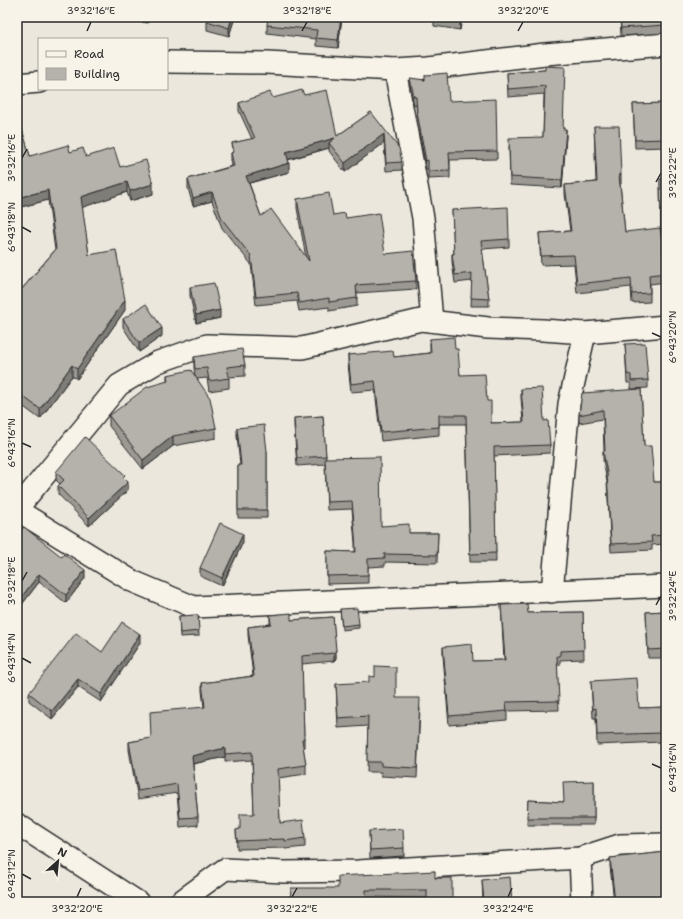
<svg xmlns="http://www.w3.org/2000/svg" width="683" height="919" font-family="'Shantell Sans',sans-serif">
<rect width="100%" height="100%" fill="#ebe7dd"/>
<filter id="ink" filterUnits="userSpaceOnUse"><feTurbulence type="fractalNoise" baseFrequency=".025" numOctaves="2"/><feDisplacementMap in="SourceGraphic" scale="8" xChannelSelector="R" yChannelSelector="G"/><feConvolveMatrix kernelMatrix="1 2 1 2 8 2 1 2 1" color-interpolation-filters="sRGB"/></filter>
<g filter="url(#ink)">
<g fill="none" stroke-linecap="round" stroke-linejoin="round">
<defs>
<g id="street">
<polyline points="167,62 267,63 395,70 429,68 545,54 666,44"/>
<polyline points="395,70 423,218 432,321"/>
<polyline points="17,84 39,82"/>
<polyline points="17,509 119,385 158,362 207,345 302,348 421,320 488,328 543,330 585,333 666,326"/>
<polyline points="17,510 132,581 194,607 666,586"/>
<polyline points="552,592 569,404 585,333"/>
<polyline points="17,824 138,902"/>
<polyline points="580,858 582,902"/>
<polyline points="180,902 225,869 284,872 358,871 580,858 620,845 666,844"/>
</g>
</defs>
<use href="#street" stroke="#2b2b2b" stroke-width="24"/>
<use href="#street" stroke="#f7f3e8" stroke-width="21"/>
</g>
<g fill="#9c9993" stroke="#2b2b2b">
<polygon points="124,17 149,17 148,23 124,19"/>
<polygon points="207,17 235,17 229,36 207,30"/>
<polygon points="342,17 338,48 316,46 316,39 267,33 267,25"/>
<polygon points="434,17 462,17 460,30 434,26"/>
<polygon points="620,17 666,17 666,33 621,36"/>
<polygon points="545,70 566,136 562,188 510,185 509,146 543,137 544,94 508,97 507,73"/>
<polygon points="410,78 449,101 497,151 497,159 450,160 450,178 428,179 428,169 426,169 417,120 416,105 414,105 410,86"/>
<polygon points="304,95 337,136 371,112 402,162 402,170 386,171 384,143 345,172 329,151 329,148 288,160 289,172 249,183 261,216 306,258 297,208 297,199 333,215 346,218 416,281 416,289 357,293 357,306 329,311 329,307 299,311 297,301 256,305 251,264 222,228 212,201 193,206 188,188 188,179 232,166 231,161 231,153 233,152 232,143 252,139 239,111 239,103"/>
<polygon points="666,103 666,147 635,148 633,104"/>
<polygon points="17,113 30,156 70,152 120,167 153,194 130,201 127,192 82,207 89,255 125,310 77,379 72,376 40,419 17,402 17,286 22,289 55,250 48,200 17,208"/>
<polygon points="594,126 621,175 621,184 620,184 625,232 661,236 660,179 666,179 666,239 662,239 666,270 666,282 650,284 650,302 632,303 631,287 577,293 574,264 541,265 539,233 570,231 565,194 565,185 596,182"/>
<polygon points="452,210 509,239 509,247 482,249 489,299 489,306 471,306 472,281 455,283 452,262 452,254 454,254"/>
<polygon points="190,287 220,318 196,323 190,296"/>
<polygon points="123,319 162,336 139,352 123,327"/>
<polygon points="430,339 455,349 460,375 487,401 491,423 523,422 521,398 521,389 544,421 550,445 550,453 494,456 496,562 470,562 466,424 439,424 439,435 381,441 375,390 351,392 348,364 348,355 394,357 430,353"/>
<polygon points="625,344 648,380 648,388 631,389 631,383 627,383"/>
<polygon points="194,357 245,365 245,376 229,377 229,388 209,391 207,378 197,379 216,428 216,438 173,446 143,469 109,426 109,416 167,381 167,375 195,375 194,368"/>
<polygon points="641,389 644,446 654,482 666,482 666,544 652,545 652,550 611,552 607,482 603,460 603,451 604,451 603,419 579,423 579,415"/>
<polygon points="323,416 326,458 381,526 409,533 438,533 437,563 385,562 385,566 368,567 368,583 327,584 327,551 355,552 355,543 352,509 327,510 325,464 297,466 294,426 294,418"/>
<polygon points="237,428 267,451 267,518 238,518 238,465 240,465 237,436"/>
<polygon points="56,472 125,479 128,490 89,526 58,494 58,486 60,484 56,480"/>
<polygon points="17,535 85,578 66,603 39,582 17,611"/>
<polygon points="243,542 222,586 200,576 200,568"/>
<polygon points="501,605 528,613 583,612 584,659 560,660 560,665 557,665 559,710 507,711 507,720 449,725 443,656 443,647 473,661 504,660"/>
<polygon points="340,609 359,624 359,628 342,630"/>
<polygon points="666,611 666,658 648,658 646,612"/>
<polygon points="198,615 199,636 180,637 179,616"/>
<polygon points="270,615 291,620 333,617 336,658 334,661 302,664 304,739 304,747 303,747 306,765 306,774 278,778 280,823 305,838 305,847 285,849 285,848 237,849 236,830 240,829 254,814 252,760 225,762 225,757 193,764 198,817 198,825 180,827 177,793 138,799 129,750 129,742 151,738 204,707 202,691 202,683 253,676 248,635 248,627 270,624"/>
<polygon points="140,643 101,702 78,687 52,719 29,701 29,693 102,652"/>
<polygon points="591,681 639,708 666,707 666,743 661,744 661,742 597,745 596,718 593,718"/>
<polygon points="336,684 396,698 420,708 417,778 381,776 381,772 367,772 368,726 338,728"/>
<polygon points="594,781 594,825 527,825 528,800 564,802"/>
<polygon points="369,831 404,848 404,856 370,858"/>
<polygon points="666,852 666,902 614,902 610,866 610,858"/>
<polygon points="435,871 427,898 366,897 338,888"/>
<polygon points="482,880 512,902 483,902"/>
</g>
<g fill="#7f7d78" stroke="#2b2b2b">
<polygon points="232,17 235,17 229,36 229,28"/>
<polygon points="341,17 342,17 338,48 338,40"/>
<polygon points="460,17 462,17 460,30"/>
<polygon points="566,129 566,136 562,188 562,180"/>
<polygon points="384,134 384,143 345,172 345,163"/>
<polygon points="335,138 329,143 329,148 286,160 286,152"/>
<polygon points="289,163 289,172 246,184 246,176"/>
<polygon points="127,182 127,192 81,208 81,197"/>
<polygon points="153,184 153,194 130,201 130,191"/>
<polygon points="48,190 48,200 17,208 17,198"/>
<polygon points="212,192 212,201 193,206 193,198"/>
<polygon points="125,300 125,310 77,379 77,369"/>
<polygon points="220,310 220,318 196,323 196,315"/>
<polygon points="162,328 162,336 139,352 139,343"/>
<polygon points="72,365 72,376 40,419 40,409"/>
<polygon points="173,436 173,446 143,469 143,460"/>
<polygon points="128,482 128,490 89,526 89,518"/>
<polygon points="243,534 243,542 222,586 222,578"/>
<polygon points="85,570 85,578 66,603 66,595"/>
<polygon points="39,574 39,582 17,611 17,603"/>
<polygon points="140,634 140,643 101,702 101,694"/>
<polygon points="336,650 336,658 334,661 334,653"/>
<polygon points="78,679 78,687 52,719 52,711"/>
<polygon points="225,748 225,757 192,764 192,756"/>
</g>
<g fill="#b5b2ab" stroke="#2b2b2b">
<polygon points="207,17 232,17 229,28 207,21"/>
<polygon points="268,17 341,17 338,40 316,38 317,30 267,25"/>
<polygon points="434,17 460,17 460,21 434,18"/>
<polygon points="620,17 666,17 666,25 621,28"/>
<polygon points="545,66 565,67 563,129 566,129 562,180 510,177 509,138 543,137 545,86 508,89 507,73 545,70"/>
<polygon points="447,73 449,101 496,99 497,151 449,152 450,170 428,171 428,160 426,161 417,112 416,97 414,97 410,78 425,80 425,75"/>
<polygon points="302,90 304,95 327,90 337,136 371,112 399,148 402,162 386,163 384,134 345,163 329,143 335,138 286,152 289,163 246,176 261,216 271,209 309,261 297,199 329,193 333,215 345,213 346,218 379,213 385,254 413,251 416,281 356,285 357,298 329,302 329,298 299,303 297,293 256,297 251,256 222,219 212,192 193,198 188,179 234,166 231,153 234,152 232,143 255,138 239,103 270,92 273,98"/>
<polygon points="666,103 666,139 635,140 633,104"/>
<polygon points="17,113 30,156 68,145 70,152 83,148 86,157 114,148 120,167 146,160 153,184 130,191 127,182 81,197 89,255 116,250 125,300 77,369 72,365 40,409 17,392 17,286 22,289 56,249 48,190 17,198"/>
<polygon points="594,126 619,126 621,175 619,175 625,232 660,228 666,273 649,275 650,293 632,294 631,278 577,284 574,255 541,256 539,233 571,231 565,185 597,182"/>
<polygon points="660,179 666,179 666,231 661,231"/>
<polygon points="508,207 509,239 481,241 489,299 471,298 472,273 455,275 452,254 454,254 452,210"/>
<polygon points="214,283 220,310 196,315 190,287"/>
<polygon points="146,304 162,328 139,343 123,319"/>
<polygon points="454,337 455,349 458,349 460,375 485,374 487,401 491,401 491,423 524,422 521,389 542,388 544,421 548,420 550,445 494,447 496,553 470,554 466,415 439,415 439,427 381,432 375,381 351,384 348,355 393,351 394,357 431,353 430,339"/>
<polygon points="645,343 648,380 631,381 631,375 627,374 625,344"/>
<polygon points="242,349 245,365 227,367 229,378 209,381 207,368 195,369 194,357"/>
<polygon points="191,370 210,398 216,428 173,436 143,460 109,416 147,387 168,381 167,375"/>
<polygon points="641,389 644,446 651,446 654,482 666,482 666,535 651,536 652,542 611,544 607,473 603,451 605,451 603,410 579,415 582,393"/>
<polygon points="323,416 326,456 297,458 294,418"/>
<polygon points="264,425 267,451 267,510 238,510 238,465 241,465 237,428"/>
<polygon points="85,437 125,475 123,477 128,482 89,518 58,486 64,480 56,472"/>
<polygon points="380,457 381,526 409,524 409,533 438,533 437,555 384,554 385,558 368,559 368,575 327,576 327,551 356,552 355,535 352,501 327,502 325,458"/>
<polygon points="220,523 243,534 222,578 200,568"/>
<polygon points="24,527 62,557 64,554 85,570 66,595 39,574 17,603 17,535"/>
<polygon points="527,604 528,613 583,612 584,650 560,651 560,656 557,656 559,701 506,702 507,711 449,716 443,647 472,644 473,661 505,660 501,605"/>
<polygon points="357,608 359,624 342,626 340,609"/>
<polygon points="666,611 666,649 648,650 646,612"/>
<polygon points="291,613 291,620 333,617 336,650 334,653 302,656 304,739 302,739 306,765 278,769 280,823 303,820 305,838 285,841 285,839 237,841 236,830 240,829 240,814 254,814 252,752 225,754 225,748 192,756 198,817 180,818 177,784 138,791 129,742 151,738 150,712 205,707 202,683 254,676 248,627 271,624 270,615"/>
<polygon points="198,615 199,631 180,633 179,616"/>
<polygon points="122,622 140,634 101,694 78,679 52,711 29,693 76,633 102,652"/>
<polygon points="375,666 396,667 396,698 420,698 417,768 381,766 381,762 367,762 368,716 338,718 336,684 369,682 369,676 375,677"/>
<polygon points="637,678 639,708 666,707 666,734 661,735 661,733 597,735 596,708 593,709 591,681"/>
<polygon points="594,781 594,818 527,818 528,800 564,802 563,782"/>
<polygon points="403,829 404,848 370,850 369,831"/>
<polygon points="666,852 666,869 665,869 666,879 666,902 615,902 610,858"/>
<polygon points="435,871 435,878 452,878 452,902 427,902 427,890 366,890 366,902 290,902 291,888 338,888 338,876"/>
<polygon points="510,877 512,902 484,902 482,880"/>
</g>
</g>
<path fill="none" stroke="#2b2b2b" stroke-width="1.5" d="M 87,31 L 91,22M 302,31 L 307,22M 518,31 L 523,22M 22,158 L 27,149M 656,182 L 661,173M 22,227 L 31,232M 652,333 L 661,337M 22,443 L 31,447M 22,581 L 27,572M 656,605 L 661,596M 22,658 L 31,663M 652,764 L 661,768M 22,874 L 31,879M 77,897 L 81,888M 292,897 L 297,888M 508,897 L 512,888"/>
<rect width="683" height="919" fill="none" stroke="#f7f3e8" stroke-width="44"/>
<rect x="38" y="38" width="130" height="52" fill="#f7f3e8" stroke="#a5a39c"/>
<rect x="46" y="51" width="20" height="6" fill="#f7f3e8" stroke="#a5a39c"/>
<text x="74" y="58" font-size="12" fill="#2b2b2b">Road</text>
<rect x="46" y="68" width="20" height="12" fill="#b5b2ab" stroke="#a5a39c"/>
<text x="74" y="78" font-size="12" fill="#2b2b2b">Building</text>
<g transform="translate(58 861) rotate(27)" stroke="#f7f3e8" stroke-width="3" paint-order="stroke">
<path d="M0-3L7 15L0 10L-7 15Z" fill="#2b2b2b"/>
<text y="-6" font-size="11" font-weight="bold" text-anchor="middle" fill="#2b2b2b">N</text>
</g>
<rect x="22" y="22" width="639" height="875" fill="none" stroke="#2b2b2b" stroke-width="1.5"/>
<g font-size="10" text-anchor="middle" fill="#2b2b2b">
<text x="91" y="14">3°32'16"E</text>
<text x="307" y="14">3°32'18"E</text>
<text x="523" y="14">3°32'20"E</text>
<text transform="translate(11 158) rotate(-90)" y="4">3°32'16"E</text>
<text transform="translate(672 173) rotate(-90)" y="4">3°32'22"E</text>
<text transform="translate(11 227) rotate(-90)" y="4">6°43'18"N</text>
<text transform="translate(672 337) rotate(-90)" y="4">6°43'20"N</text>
<text transform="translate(11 443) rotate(-90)" y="4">6°43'16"N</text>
<text transform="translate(11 581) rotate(-90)" y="4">3°32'18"E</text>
<text transform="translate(672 596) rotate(-90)" y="4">3°32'24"E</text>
<text transform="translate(11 658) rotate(-90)" y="4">6°43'14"N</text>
<text transform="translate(672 768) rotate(-90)" y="4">6°43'16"N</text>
<text transform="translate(11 874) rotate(-90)" y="4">6°43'12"N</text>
<text x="77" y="912">3°32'20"E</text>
<text x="292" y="912">3°32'22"E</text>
<text x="508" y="912">3°32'24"E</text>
</g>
</svg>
